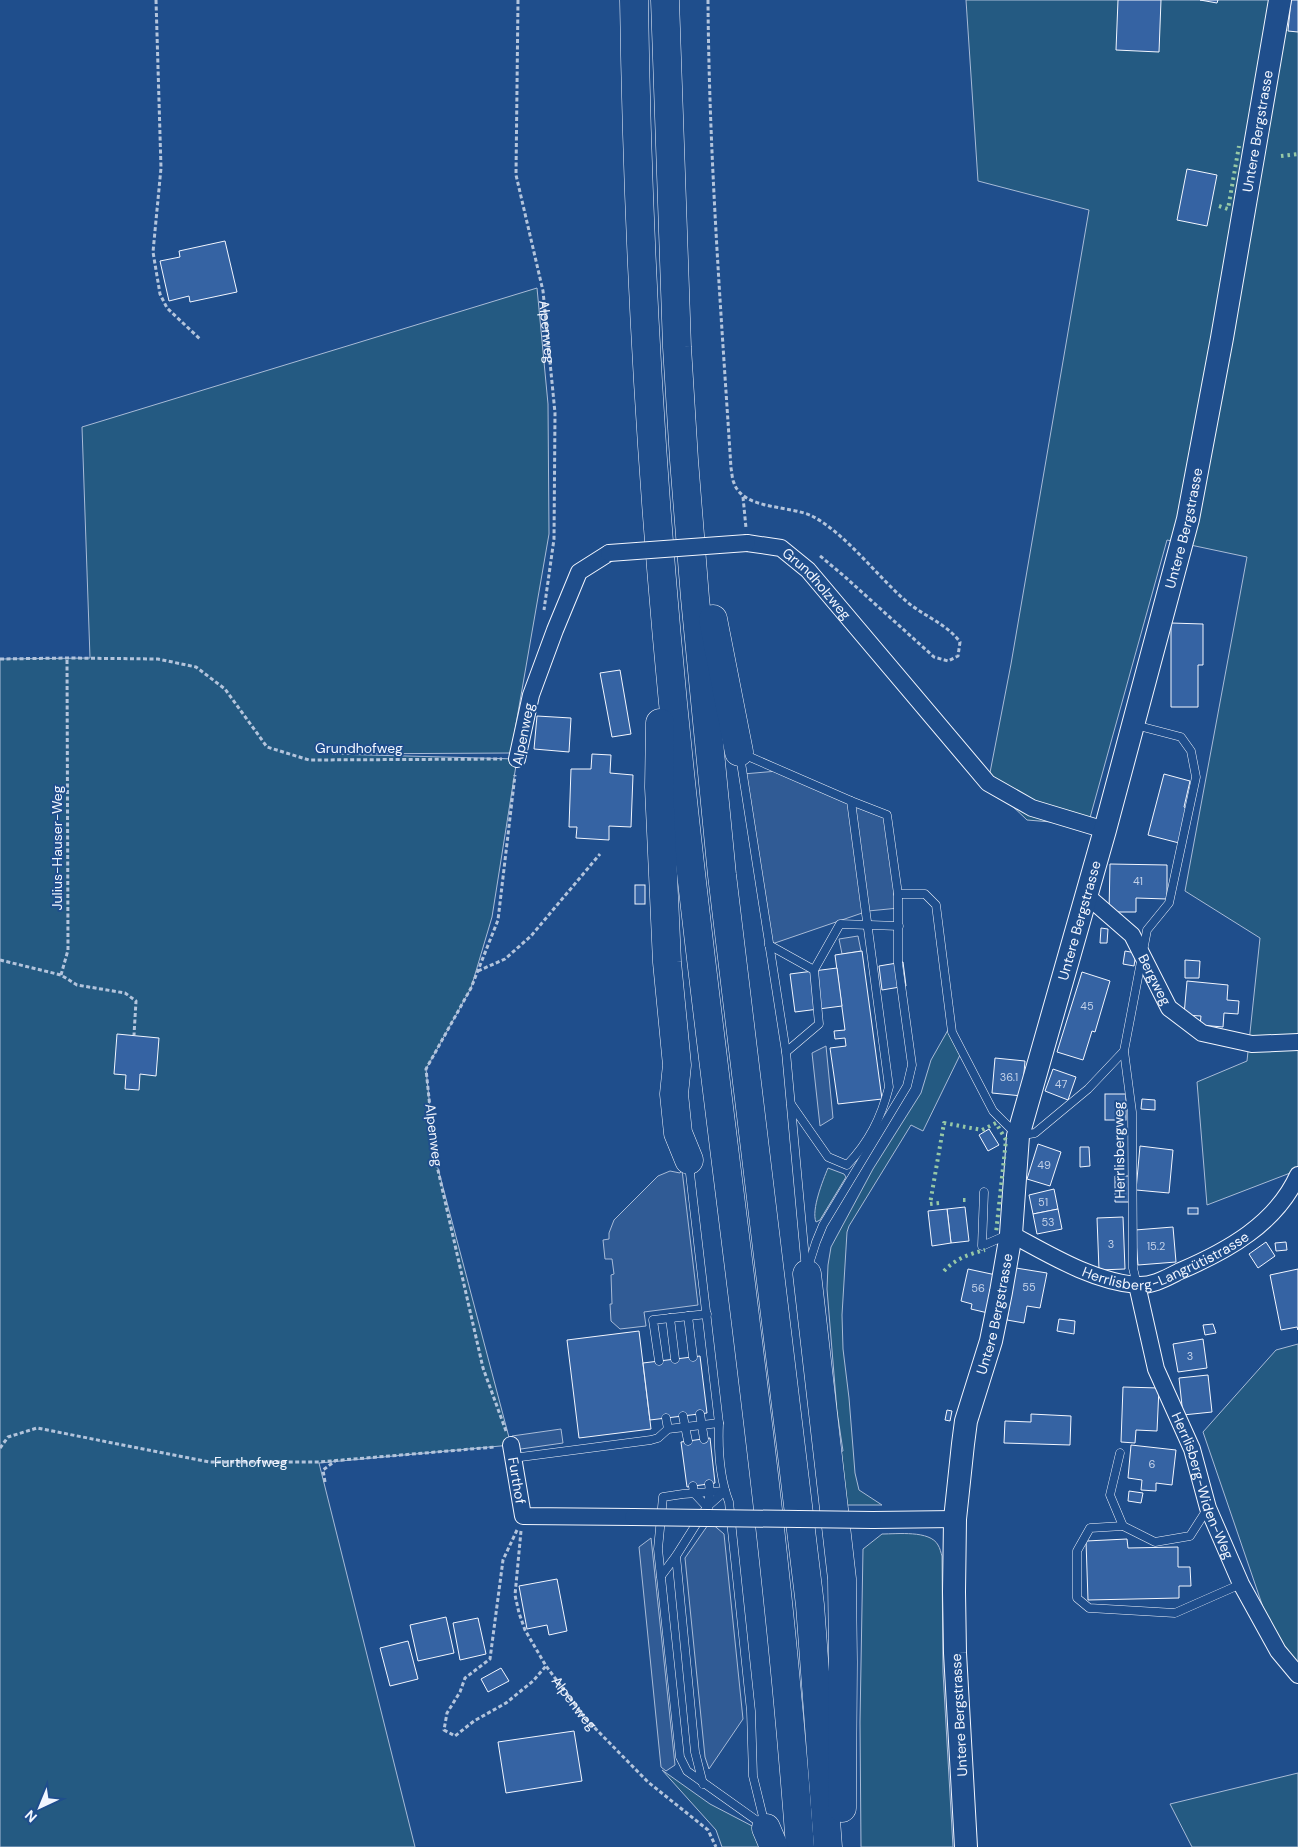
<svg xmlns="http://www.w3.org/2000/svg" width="1298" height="1847" font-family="'DM Sans',sans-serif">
<rect width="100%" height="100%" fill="#1f4e8c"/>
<g fill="#245a82" stroke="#a8bbd7">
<polygon points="966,0 1298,0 1298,1170 1207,1205 1197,1082 1247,1061 1260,938 1185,891 1247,557 1167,540 1088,825 1027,820 988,783 1011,664 1089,210 978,181"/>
<polygon points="537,288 548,404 549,534 511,753 332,754 517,759 492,917 471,988 426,1069 435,1157 511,1445 319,1463 415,1847 0,1847 0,659 90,658 82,427"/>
<polygon points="948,1030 960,1055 923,1131 911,1125 849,1226 847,1232 842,1315 843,1349 849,1398 855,1473 859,1490 882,1505 841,1505 835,1453 843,1451 837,1411 827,1289 828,1265 831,1247 873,1169 921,1093 931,1060"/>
<path d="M 828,1168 L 844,1174 L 846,1177 L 820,1220 L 816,1222 C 811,1210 823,1180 828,1168 Z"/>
<polygon points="1298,1344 1298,1675 1278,1651 1203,1432 1276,1350"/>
<path d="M 882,1534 C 897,1534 930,1530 938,1545 C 940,1548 941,1553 942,1556 L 943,1672 L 953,1847 L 861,1847 L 860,1722 L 863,1549 Z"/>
<polygon points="662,1770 710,1804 756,1828 762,1847 722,1847 716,1830"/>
<polygon points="1298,1773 1298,1847 1192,1847 1170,1804"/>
</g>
<g fill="#305b95" stroke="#a8bbd7">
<polygon points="778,771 887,815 899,908 868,911 769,945 743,774"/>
<polygon points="858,936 861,951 842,954 839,939"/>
<polygon points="826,1046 833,1118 820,1126 812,1053"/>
<polygon points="682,1170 698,1305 644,1312 646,1326 620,1329 611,1321 610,1304 612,1304 611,1275 614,1274 612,1259 605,1259 603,1240 609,1239 609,1233 614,1220 658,1176 670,1171 680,1173"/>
<polygon points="561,1429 563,1443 514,1450 512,1436"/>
<polygon points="710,1522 724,1534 743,1719 709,1769 705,1757 685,1558"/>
<polygon points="651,1538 675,1765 666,1771 661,1767 639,1547"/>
</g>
<g fill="#3563a3" stroke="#f2f6ff">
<polygon points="1118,0 1161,0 1159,52 1116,50"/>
<polygon points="1200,0 1218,0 1217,3"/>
<polygon points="1291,0 1298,0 1298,32 1288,31"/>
<polygon points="1187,169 1217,175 1207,226 1177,220"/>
<polygon points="225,241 237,292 190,302 189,296 169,301 160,261 180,257 179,251"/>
<polygon points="1171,623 1203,624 1203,665 1198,665 1198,707 1171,707"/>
<polygon points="620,670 631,734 612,737 600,673"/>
<polygon points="537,716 571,718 569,752 534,749"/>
<polygon points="592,754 611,755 610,773 633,775 631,827 609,826 609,840 576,838 577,827 569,827 571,769 591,769"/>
<polygon points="1164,774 1190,781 1184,807 1188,809 1179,843 1148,835"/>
<polygon points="1110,864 1167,865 1167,899 1136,898 1136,912 1109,912"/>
<rect x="635" y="885" width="10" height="19"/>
<polygon points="1101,928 1108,929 1107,943 1100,943"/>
<polygon points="862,951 882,1099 838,1104 830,1048 846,1046 845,1038 835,1039 834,1031 845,1030 835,955"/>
<polygon points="1125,951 1136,953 1134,966 1123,964"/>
<polygon points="1185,960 1200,961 1199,978 1185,978"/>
<polygon points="903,962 906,986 882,990 879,966"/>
<polygon points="837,968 842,1006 795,1012 790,974"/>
<polygon points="1082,972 1110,981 1095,1032 1092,1031 1083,1060 1057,1052"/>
<polygon points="1187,981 1228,985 1227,1000 1239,1001 1238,1014 1224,1013 1223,1027 1200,1025 1201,1016 1184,1015"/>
<polygon points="117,1034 159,1038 156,1076 140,1074 139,1090 125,1089 126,1075 114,1074"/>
<polygon points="995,1058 1025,1061 1022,1096 992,1093"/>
<polygon points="1053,1069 1076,1077 1068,1100 1045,1091"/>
<rect x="1105" y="1094" width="21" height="26"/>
<polygon points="1142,1099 1155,1100 1155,1110 1141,1109"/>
<polygon points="989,1129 999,1145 988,1151 979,1135"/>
<polygon points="1038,1144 1061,1152 1050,1186 1027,1179"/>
<polygon points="1140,1146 1173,1150 1169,1193 1136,1190"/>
<polygon points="1080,1147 1089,1147 1090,1166 1080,1167"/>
<polygon points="1115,1176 1132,1176 1131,1202 1115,1202"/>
<polygon points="1054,1189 1058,1209 1033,1214 1029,1195"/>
<polygon points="965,1207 969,1241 951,1243 947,1209"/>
<rect x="1188" y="1208" width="10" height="6"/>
<polygon points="947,1209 951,1243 932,1246 928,1211"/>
<polygon points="1058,1209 1062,1229 1037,1234 1033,1214"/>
<polygon points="1123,1217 1125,1269 1099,1270 1097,1218"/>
<polygon points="1173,1227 1176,1262 1138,1265 1135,1230"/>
<polygon points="1266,1242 1275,1256 1258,1268 1249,1254"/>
<polygon points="1286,1242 1287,1250 1276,1251 1275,1243"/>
<polygon points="1016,1268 1047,1273 1040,1308 1027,1306 1024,1323 1007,1320"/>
<polygon points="968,1269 996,1275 988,1313 971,1309 972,1304 961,1301"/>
<polygon points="1298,1269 1298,1330 1297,1327 1281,1330 1270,1275"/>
<polygon points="1059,1319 1075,1321 1074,1334 1057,1331"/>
<polygon points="1213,1324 1216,1333 1205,1335 1203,1325"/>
<polygon points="639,1331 651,1429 579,1438 567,1340"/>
<polygon points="1203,1339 1207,1368 1178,1372 1173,1344"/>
<polygon points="700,1356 707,1413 650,1420 643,1363"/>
<polygon points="1208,1375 1212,1412 1183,1415 1179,1378"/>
<polygon points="1123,1387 1159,1388 1157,1431 1136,1430 1135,1443 1121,1442"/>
<polygon points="947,1410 952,1411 950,1421 945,1420"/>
<polygon points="1031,1414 1071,1416 1070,1445 1004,1443 1005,1421 1031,1422"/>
<polygon points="710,1438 715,1483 687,1487 681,1442"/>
<polygon points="1131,1445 1176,1450 1172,1485 1156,1483 1156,1491 1141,1490 1142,1480 1128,1478"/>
<polygon points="1129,1491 1143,1493 1141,1503 1128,1501"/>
<polygon points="1127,1539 1128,1548 1178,1547 1178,1567 1190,1567 1191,1586 1179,1586 1179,1598 1088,1600 1086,1541"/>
<polygon points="557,1579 567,1631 549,1635 547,1625 527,1629 519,1586"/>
<polygon points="446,1617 454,1653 418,1661 410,1625"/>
<polygon points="478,1618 486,1654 460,1660 453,1623"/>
<polygon points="408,1641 418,1679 390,1686 380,1648"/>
<polygon points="501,1668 509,1681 488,1692 481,1679"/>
<polygon points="574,1731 582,1781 506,1793 498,1742"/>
</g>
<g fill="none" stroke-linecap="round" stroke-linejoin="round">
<defs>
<g id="service">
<polyline points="1135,725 1181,737 1191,751 1196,777 1169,903 1147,930 1124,1051 1132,1112 1133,1268 1137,1285"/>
<path d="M 743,754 L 851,801 L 889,1087 C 881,1118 869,1142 847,1165 L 828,1157 L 791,1104"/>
<polyline points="740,756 786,1052 806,1270"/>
<polyline points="898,894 925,894 936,905 952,1032 993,1111 1018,1136 1035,1133 1088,1089 1124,1051"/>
<polyline points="769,945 814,970 819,1024 786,1052"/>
<polyline points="814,970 840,924 899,926"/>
<path d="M 689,1165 L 719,1423 C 718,1448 720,1479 729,1502 L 751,1711 L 753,1776 L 765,1825"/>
<polyline points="984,1192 982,1246 1007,1235"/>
<polyline points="808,1267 816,1242 823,1225 907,1086 912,1065 898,963 898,894 887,815 851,801"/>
<polyline points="688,1316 693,1357"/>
<polyline points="670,1318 675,1359"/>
<polyline points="659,1361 653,1320 707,1314"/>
<polyline points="700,1414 704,1439"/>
<polyline points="683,1416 688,1441"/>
<polyline points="666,1418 668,1429"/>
<polyline points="1120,1453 1110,1495 1123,1526 1155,1542 1190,1536 1208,1508"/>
<polyline points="513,1458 651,1440 658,1438 668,1429 719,1423"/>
<polyline points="693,1486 694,1493 708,1508"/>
<polyline points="725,1491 683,1494 663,1497 658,1549 680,1757 687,1771 763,1825"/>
<polyline points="707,1507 725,1491"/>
<polyline points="1123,1526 1090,1528 1077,1551 1077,1598 1089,1608 1175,1613 1241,1584"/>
<polyline points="661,1576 676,1556"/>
<polyline points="703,1784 695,1752 676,1556 707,1507 710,1492 709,1484"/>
</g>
<g id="minor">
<path id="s4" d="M 747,543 L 781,548 L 808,570 L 988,783 L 1032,808 L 1105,830"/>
<polyline points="517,759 531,695 555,630 579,572 609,553"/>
<path id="s5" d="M 1086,895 L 1132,935 L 1169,1008 L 1202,1033 L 1252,1044 L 1298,1042"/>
<path id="s6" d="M 1011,1234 C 1050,1255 1092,1281 1137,1285 C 1153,1286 1166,1278 1180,1271 C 1227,1251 1276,1224 1298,1175"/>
<path id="s7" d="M 1137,1285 L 1156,1369 L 1192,1449 L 1208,1508 L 1241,1584 L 1278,1651 L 1298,1675"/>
<path id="s8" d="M 511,1445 L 523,1516 L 633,1517"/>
<polyline points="873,1520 955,1519"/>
</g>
<g id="secondary">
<path id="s9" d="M 966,1847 L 955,1653 L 954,1592 L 955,1519 L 963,1444 L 966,1421 L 991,1341 L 1001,1292 L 1011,1234 L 1018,1136 L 1105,830 L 1188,519 L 1222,338 L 1280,0"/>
</g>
<g id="motorway">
<path d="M 634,0 C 638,273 655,547 685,819 C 722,1161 775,1503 800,1847"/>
<polyline points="665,0 677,347 684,460 695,598 722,875 810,1605 828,1847"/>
<polyline points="713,619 739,752"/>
<polyline points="660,723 659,787 667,962 677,1065 674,1094 678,1133 689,1160"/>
<polyline points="807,1274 842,1579 843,1662 842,1808"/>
<polyline points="766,1828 774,1847"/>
</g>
</defs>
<use href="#service" stroke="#f2f6ff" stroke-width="9"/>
<use href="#minor" stroke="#f2f6ff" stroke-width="18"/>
<use href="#secondary" stroke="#f2f6ff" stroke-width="24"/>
<use href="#motorway" stroke="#f2f6ff" stroke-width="29"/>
<g stroke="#b3c4dc" stroke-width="3" stroke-dasharray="4 2.5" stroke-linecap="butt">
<polyline points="156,0 161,168 153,252 160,294 167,308 201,340"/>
<path id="s1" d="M 518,0 L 516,175 L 543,291 L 555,413 L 554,539 L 544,610"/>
<path d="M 708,0 C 709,156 721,312 731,468 C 732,473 732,479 734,483 C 743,510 789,505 812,516 C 845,533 877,576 906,601 C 923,616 946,623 960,642 L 958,656 L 948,661 L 934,657 L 844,576 L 819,555"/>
<polyline points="743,497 746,528"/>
<polyline points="0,659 67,658 158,659 196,667 225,689 267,747 309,760 502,759"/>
<polyline points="0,960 61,975 77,985 125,993 136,1001 134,1035"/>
<polyline points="478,971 505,959 531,936 600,854"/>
<polyline points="61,975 68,950 67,658"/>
<polyline points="506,1431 483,1368 435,1157 426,1069 471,988 498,920 515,775"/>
<path id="s2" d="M 0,1448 L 8,1437 L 37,1428 L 209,1462 L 319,1462 L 495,1447"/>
<polyline points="325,1482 323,1470 335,1461"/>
<polyline points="517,1530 503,1560 490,1659 465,1678 460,1692 447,1713 444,1730 455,1736 474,1721 506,1703 533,1681 546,1666"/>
<path id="s3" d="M 521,1531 L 515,1595 L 519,1613 L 525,1630 L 546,1666 L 585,1718 L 648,1782 L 708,1830 L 716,1847"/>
</g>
<use href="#service" stroke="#1f4e8c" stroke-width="8"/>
<use href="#minor" stroke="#1f4e8c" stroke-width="16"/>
<use href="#secondary" stroke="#1f4e8c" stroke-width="22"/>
<use href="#motorway" stroke="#1f4e8c" stroke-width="28"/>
<defs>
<g id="minor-bridge">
<polyline points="609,553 747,543"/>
<polyline points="633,1517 873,1520"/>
</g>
</defs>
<use href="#minor-bridge" stroke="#f2f6ff" stroke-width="18" stroke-linecap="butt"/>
<use href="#minor-bridge" stroke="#1f4e8c" stroke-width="16"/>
<g stroke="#97c8a6" stroke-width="4" stroke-dasharray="2.5 4" stroke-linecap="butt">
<polyline points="1281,156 1298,154"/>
<polyline points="1219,206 1228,209 1239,146"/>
<polyline points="963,1200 968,1200"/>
<polyline points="939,1203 930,1204 944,1123 982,1130 996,1123 1006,1140 996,1233"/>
<path d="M 944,1271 C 955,1259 969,1254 985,1250"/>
</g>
</g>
<g text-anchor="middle" stroke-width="4" stroke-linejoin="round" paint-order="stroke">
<g font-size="11" fill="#c3d1e8">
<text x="1138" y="885">41</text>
<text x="1087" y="1010">45</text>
<text x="1009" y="1081">36.1</text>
<text x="1061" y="1088">47</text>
<text x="1044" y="1169">49</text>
<text x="1043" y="1206">51</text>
<text x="1048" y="1226">53</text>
<text x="1111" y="1248">3</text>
<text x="1156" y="1250">15.2</text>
<text x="1029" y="1291">55</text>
<text x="978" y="1292">56</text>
<text x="1190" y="1360">3</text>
<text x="1152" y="1468">6</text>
</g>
<g font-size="14" fill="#f2f6ff" stroke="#1f4e8c">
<text dy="5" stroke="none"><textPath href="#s9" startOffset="1752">Untere Bergstrasse</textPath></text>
<text dy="5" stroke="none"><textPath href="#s1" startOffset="335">Alpenweg</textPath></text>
<text dy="5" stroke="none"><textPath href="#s9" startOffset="1348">Untere Bergstrasse</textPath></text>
<text dy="5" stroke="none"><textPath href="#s4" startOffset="85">Grundholzweg</textPath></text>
<text transform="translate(523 734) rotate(-79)" y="5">Alpenweg</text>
<text x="359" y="753">Grundhofweg</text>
<text transform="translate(57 848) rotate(-90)" y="5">Julius-Hauser-Weg</text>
<text dy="5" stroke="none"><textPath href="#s9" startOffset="942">Untere Bergstrasse</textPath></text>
<text dy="5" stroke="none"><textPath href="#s5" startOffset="111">Bergweg</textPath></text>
<text transform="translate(434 1135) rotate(83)" y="5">Alpenweg</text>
<text transform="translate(1119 1150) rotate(-91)" y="5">Herrlisbergweg</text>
<text dy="5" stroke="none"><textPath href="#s6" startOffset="170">Herrlisberg-Langrütistrasse</textPath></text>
<text dy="5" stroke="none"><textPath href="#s9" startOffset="538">Untere Bergstrasse</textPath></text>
<text dy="5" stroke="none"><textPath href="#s2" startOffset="261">Furthofweg</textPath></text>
<text dy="5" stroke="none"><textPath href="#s8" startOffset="36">Furthof</textPath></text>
<text dy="5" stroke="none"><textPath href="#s7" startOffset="212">Herrlisberg-Widen-Weg</textPath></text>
<text dy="5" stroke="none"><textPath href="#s3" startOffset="189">Alpenweg</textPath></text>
<text transform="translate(959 1715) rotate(-93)" y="5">Untere Bergstrasse</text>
</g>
</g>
<g transform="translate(40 1807) rotate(224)" stroke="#1f4e8c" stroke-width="4" paint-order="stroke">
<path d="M0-4L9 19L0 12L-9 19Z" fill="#f2f6ff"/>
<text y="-8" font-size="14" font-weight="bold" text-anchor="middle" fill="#f2f6ff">N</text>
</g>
</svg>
